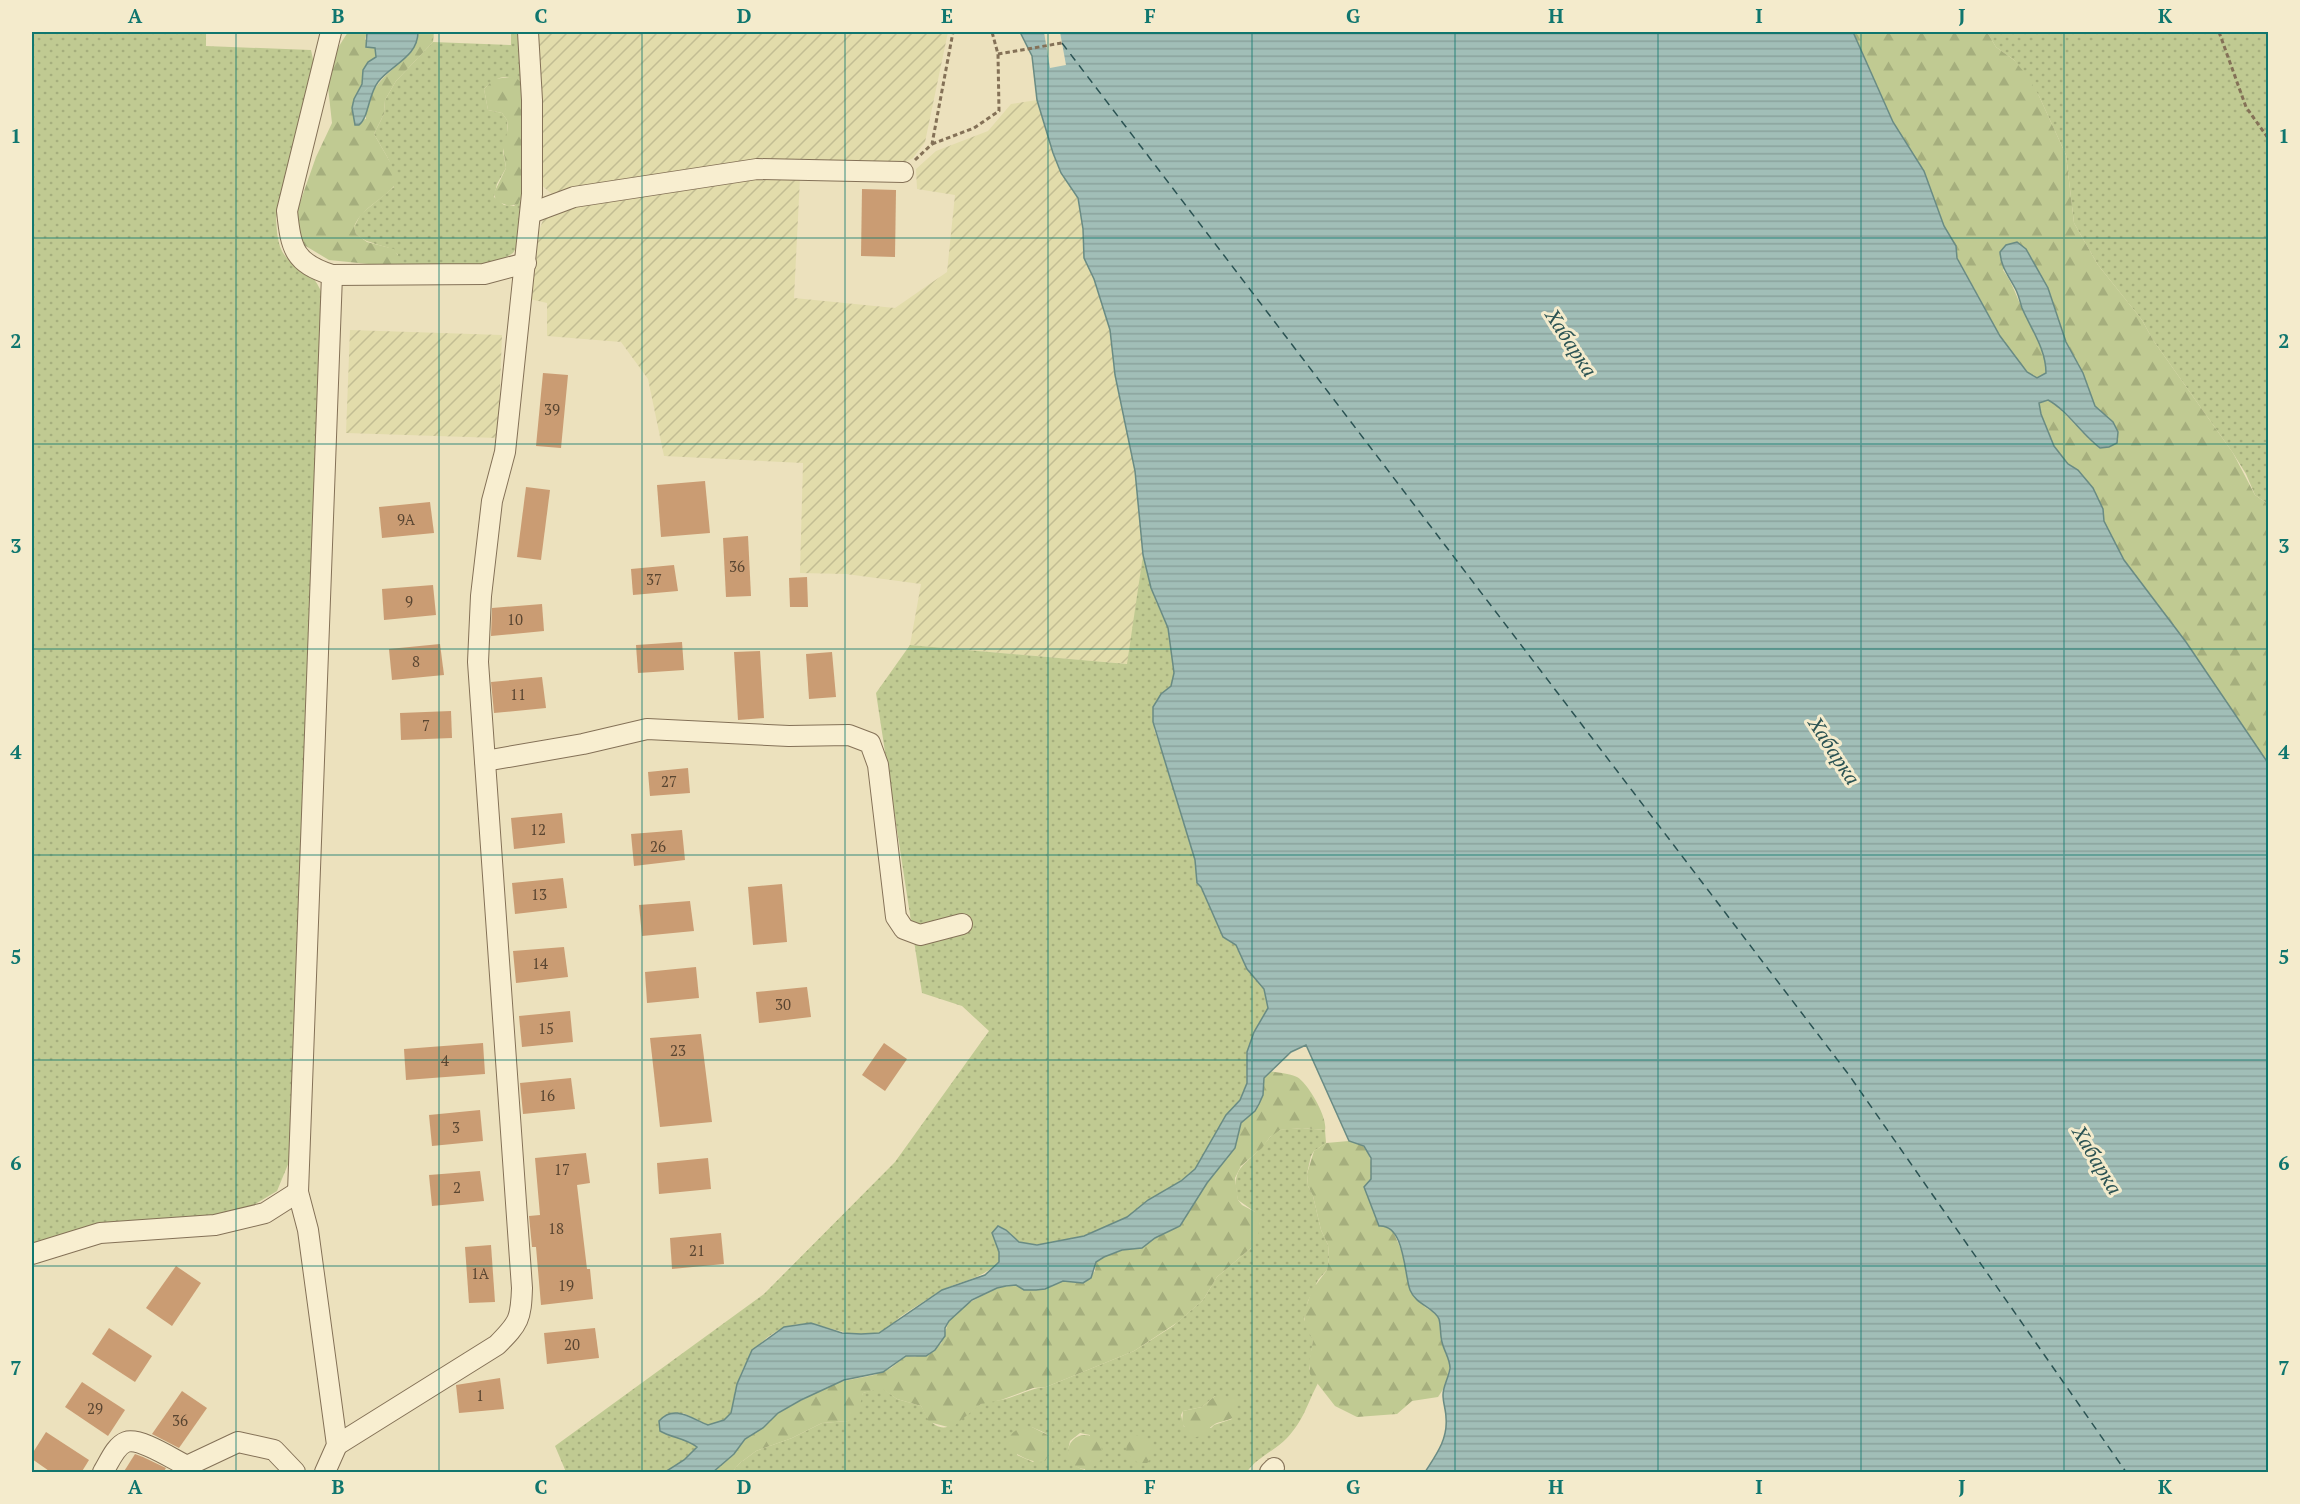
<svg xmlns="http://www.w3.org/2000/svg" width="2300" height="1504" font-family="'PT Serif',serif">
<defs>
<pattern id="farmland-furrows" width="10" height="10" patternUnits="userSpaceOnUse" patternTransform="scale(1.5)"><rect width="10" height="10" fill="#e2dcab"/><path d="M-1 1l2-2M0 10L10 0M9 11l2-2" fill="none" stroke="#c2bd93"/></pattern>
<pattern id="grass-dots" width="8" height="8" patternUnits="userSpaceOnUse" patternTransform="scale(1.5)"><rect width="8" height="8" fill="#c0ca92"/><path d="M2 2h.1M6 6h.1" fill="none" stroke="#a5ae7d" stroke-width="1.8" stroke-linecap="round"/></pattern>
<pattern id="forest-firs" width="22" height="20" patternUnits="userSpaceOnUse" patternTransform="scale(1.5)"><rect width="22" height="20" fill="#c0ca92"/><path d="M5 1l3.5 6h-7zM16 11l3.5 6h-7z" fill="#a5ae7d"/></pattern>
<pattern id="water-rules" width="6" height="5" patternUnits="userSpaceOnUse" patternTransform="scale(1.5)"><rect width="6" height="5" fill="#a1beb7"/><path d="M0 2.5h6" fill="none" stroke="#8ba39d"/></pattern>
</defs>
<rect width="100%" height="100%" fill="#ece1bd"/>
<g fill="url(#farmland-furrows)">
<polygon points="533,32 948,32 925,142 913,158 891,170 760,163 552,194 540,184"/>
<polygon points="1037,100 1061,173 1078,198 1083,229 1084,258 1094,279 1110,330 1115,375 1135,471 1143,555 1128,664 910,645 921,584 846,574 800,573 803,463 664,456 648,379 621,342 547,336 547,303 530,299 535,242 543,220 554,213 565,207 759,176 800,178 794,298 895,308 947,272 955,195 917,189 916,169 936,151 988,131 1011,104"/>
<polygon points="350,330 502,335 498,438 346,433"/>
</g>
<g fill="url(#grass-dots)" fill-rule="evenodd">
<path d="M 32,32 L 206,32 L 206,46 L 311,50 L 314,64 L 276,218 C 277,231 277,248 287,258 C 290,261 296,263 299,265 C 312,274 319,284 324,299 L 289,1162 L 277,1191 L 242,1212 L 32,1249 Z"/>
<path d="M 511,32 L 521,32 L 527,87 C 511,73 498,74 484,89 L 488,110 L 502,113 L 507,120 L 508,134 L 503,151 L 506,168 L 497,184 L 494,197 L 504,205 L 514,206 L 522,199 L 525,190 L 524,236 L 513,253 L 495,264 L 388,266 L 398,255 C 390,245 381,247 370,242 C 365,241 360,237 356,234 L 354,227 L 361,214 L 394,187 L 389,160 L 374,134 L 384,114 L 385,100 L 396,81 L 433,42 L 511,45 Z"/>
<polygon points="1987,32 2268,32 2268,504 2255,495 2246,474 2233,453 2153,340 2142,320 2098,265 2074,223 2066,155 2039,96 2014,60 1996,47"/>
<path d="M 1143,555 L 1155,599 L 1168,628 L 1174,673 L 1171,686 L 1161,694 L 1153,707 L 1154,729 L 1174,787 L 1195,860 L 1197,882 L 1201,887 L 1223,937 L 1236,945 L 1247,969 L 1264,989 L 1268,1008 L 1254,1032 L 1247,1052 L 1247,1083 L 1240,1100 L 1221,1126 L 1195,1169 L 1181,1181 L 1148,1200 L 1127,1217 L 1084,1236 L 1046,1244 L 1028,1244 L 1019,1242 L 1006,1230 L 992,1233 L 999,1252 L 999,1262 C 979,1281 960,1280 938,1292 C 926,1300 912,1309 900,1317 C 893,1323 887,1331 878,1333 C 837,1342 813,1308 772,1334 C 755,1345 742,1365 737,1386 C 735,1394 735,1405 731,1413 C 727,1421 716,1423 708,1425 L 683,1413 L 668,1436 L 689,1440 L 697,1447 L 684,1460 L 665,1472 L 566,1472 L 555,1446 L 764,1294 L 895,1162 L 989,1031 L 962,1006 L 922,993 L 876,693 L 910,645 L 1127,664 Z"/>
<path d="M 1302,1128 L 1325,1130 L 1326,1143 L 1314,1151 L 1311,1156 L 1307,1174 L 1308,1186 L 1313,1196 L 1321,1230 L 1328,1245 L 1329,1257 L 1327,1270 L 1318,1280 L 1308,1301 L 1304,1319 L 1313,1340 L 1309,1369 L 1318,1383 C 1307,1404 1304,1420 1287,1438 C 1275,1451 1257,1457 1247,1472 L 732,1472 L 740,1463 L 756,1451 L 792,1438 L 822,1423 L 848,1421 L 858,1405 L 863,1393 L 881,1387 L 897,1399 L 921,1406 C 924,1410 925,1414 928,1418 C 947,1443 966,1411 983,1403 C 989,1400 995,1401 1001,1400 C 1017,1397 1030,1388 1046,1387 L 1134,1351 L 1173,1326 L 1203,1300 L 1217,1277 L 1251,1248 L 1260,1222 L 1255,1212 L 1238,1200 C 1231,1168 1242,1168 1261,1148 C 1267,1142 1270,1135 1278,1131 C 1285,1128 1295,1129 1302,1128 ZM 1215,1396 L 1232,1419 L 1214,1425 L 1211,1428 L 1184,1427 L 1181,1415 L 1183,1411 L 1202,1407 ZM 1032,1427 C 1041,1432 1049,1432 1053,1442 L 1033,1462 L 1017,1455 ZM 1080,1433 L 1090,1435 L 1085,1470 C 1070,1466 1066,1455 1070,1441 Z"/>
</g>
<g fill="url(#forest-firs)">
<path d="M 348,32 L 367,32 L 365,39 L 371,48 L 375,48 L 376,57 L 363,70 L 362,83 L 354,99 L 352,108 L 355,120 L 366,119 C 365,73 417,65 418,32 L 434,32 L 433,42 L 396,81 L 385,100 L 384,114 L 374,134 L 389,160 L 398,181 C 386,199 362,206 354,227 L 356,234 L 367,242 L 394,249 L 402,262 L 388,266 L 329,260 L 304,245 L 295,224 L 297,211 L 316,157 L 332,123 L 327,78 L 334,54 Z"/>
<path d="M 1853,32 L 1987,32 L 1996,47 L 2014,60 L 2028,77 L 2039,96 L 2066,155 L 2074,223 L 2098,265 L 2142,320 L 2153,340 L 2233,453 L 2255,495 L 2268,504 L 2268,763 L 2186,642 L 2124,560 L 2104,521 L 2103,509 L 2093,488 L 2078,470 L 2068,464 L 2054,446 L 2041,414 L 2039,403 L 2048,400 L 2055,404 L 2093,443 L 2104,414 L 2095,406 L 2091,396 L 2083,373 L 2066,342 L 2057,321 L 2048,288 L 2026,249 L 2003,270 C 2014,285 2016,297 2024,312 C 2034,330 2046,352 2046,373 L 2036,378 L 2027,372 L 2000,336 L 1957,257 L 1956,246 L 1944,226 L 1924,171 L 1893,122 Z"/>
<polygon points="510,77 516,78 527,87 525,190 518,204 509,206 496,201 494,193 506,168 503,147 508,130 507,120 502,113 488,110 484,89 494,79"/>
<path d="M 1269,1071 C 1277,1073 1289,1073 1297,1077 C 1308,1083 1328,1118 1325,1130 L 1302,1128 L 1280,1130 L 1270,1137 L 1262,1148 L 1241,1166 L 1235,1178 L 1238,1200 L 1242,1205 L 1261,1215 L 1258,1236 L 1251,1248 L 1217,1277 L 1203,1300 L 1178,1322 L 1134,1351 L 1046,1387 L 1033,1388 L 1001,1400 L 981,1404 L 955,1425 L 948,1427 L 929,1422 L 921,1406 L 897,1399 L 881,1388 L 863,1393 L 858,1413 L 853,1418 L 848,1421 L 822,1423 L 792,1438 L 756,1451 L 740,1463 L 732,1472 L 713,1472 L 734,1454 L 745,1439 L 763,1428 L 778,1413 L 834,1383 L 874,1375 L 891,1368 L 906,1356 L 915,1357 L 941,1344 L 949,1321 L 963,1306 L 997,1288 L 1016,1285 L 1024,1290 L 1046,1289 L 1063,1281 L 1083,1283 L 1095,1271 L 1096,1262 L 1104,1257 L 1122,1250 L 1142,1248 L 1155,1238 L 1180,1226 L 1207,1183 L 1235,1148 L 1241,1123 L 1255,1111 L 1263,1095 L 1264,1078 Z"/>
<path d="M 1349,1141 L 1364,1146 C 1370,1155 1374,1168 1371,1179 C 1369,1187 1368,1180 1368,1188 C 1370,1200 1374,1215 1379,1226 L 1386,1225 L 1392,1229 L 1403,1254 L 1409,1284 L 1425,1307 L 1436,1314 L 1440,1321 L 1441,1336 L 1450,1365 L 1446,1385 L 1438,1397 L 1412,1401 L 1397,1414 L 1357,1417 L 1335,1406 L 1310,1374 L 1309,1363 L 1313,1340 L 1305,1325 L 1304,1313 L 1312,1290 L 1327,1270 L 1329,1257 L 1328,1245 L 1321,1230 L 1313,1196 L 1308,1186 L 1307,1174 L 1314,1151 L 1326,1143 Z"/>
<path d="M 1215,1396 L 1234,1398 L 1237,1402 L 1236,1416 C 1230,1420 1223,1421 1217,1423 C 1207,1427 1205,1439 1191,1437 L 1182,1423 L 1183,1411 L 1202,1407 Z"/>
<path d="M 1032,1427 C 1053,1438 1060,1436 1045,1461 C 1033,1465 1018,1455 1008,1448 C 1008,1432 1017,1427 1032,1427 Z"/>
<circle cx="1085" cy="1452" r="17"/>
<path d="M 1135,1436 C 1137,1436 1143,1436 1145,1437 C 1155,1441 1154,1458 1147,1463 L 1138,1463 L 1126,1453 L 1127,1440 Z"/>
</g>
<g fill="url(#water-rules)" stroke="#698b84" stroke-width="1.5">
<path d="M 367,32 L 418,32 C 418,57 391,65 378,82 C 368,95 369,117 359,125 L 355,125 L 352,108 L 354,99 L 362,84 L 363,70 L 368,62 L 376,57 L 375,48 L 366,47 Z"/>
<path d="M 1020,32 L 1853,32 L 1893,122 L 1924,171 L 1944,226 L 1956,246 L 1957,258 L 2000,336 L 2027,372 L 2037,378 L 2046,373 C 2046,349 2031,329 2022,308 C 2020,302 2019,296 2016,290 C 2009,276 2001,268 2000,252 L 2006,245 L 2017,242 L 2026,249 L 2048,288 L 2066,342 L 2083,373 L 2095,406 L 2113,422 L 2118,432 L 2117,443 L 2109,447 L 2100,448 C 2082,435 2067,410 2048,400 L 2039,403 L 2041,414 L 2054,446 L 2068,464 L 2078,470 L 2093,488 L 2103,509 L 2104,521 L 2124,560 L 2186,642 L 2268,763 L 2268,1472 L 1425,1472 C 1436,1455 1448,1439 1446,1418 C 1446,1410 1443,1403 1443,1395 C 1443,1386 1449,1377 1450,1368 C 1450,1359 1444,1351 1442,1342 C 1440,1335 1441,1326 1439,1319 C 1434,1307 1416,1305 1410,1290 C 1404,1274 1405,1224 1379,1226 L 1364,1187 L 1371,1179 L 1371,1158 L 1364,1146 L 1349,1141 L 1306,1045 L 1291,1052 L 1264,1078 L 1263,1095 L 1259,1104 L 1255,1111 L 1241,1123 L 1235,1148 L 1207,1183 L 1180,1226 L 1155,1238 L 1142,1248 L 1122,1250 L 1104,1257 L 1096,1262 L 1091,1278 L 1083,1283 L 1063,1281 L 1045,1289 L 1036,1290 L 1024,1290 L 1016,1285 L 1006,1286 L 997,1288 L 972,1300 L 949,1321 L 945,1328 L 945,1336 L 935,1350 L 926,1356 L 906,1356 L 883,1372 L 844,1380 L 801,1400 L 778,1413 L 763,1428 L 745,1439 L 734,1454 L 713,1472 L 665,1472 L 684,1460 L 697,1447 C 685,1438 672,1438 660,1431 L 659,1421 C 674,1404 690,1418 708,1425 L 724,1420 L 731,1413 L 737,1384 L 752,1350 L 784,1327 L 811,1323 L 842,1333 L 861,1334 L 879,1333 L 942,1290 L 985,1275 L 999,1262 L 999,1252 L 992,1233 L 998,1226 L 1006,1230 L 1019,1242 L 1037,1245 L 1084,1236 L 1127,1217 L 1148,1200 L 1181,1181 L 1195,1169 L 1226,1115 L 1240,1100 L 1247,1083 L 1247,1052 L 1254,1032 L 1268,1008 L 1264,989 L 1247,969 L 1236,945 L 1223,937 L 1201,887 L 1197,883 L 1195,860 L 1153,722 L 1153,707 L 1161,694 L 1171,686 L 1174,673 L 1168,628 L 1151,588 L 1143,555 L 1135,471 L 1115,375 L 1110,330 L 1094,279 L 1084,258 L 1083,229 L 1078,198 L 1061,173 L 1053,153 L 1037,100 L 1032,56 Z"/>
</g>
<polygon fill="#ece1bd" points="1044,32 1060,32 1066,65 1050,68"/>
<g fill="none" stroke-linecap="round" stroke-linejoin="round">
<polyline stroke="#2b5353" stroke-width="1.5" stroke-dasharray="8 6" stroke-linecap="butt" points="1062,43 1849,1075 2126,1472"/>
</g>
<g fill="#ca9c73">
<polygon points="862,189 896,190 895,257 861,256"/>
<polygon points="543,373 568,375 561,448 536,446"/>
<polygon points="705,481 710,533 661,537 657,485"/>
<polygon points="526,487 550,490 541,560 517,557"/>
<polygon points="430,502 434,533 382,538 379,507"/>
<polygon points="748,536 751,596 726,597 723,538"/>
<polygon points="674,565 678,591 633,595 631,569"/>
<polygon points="807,577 808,607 790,607 789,578"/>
<polygon points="433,585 436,615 384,620 382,589"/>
<polygon points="542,604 544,631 491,636 492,608"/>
<polygon points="682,642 684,670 638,673 636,645"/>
<polygon points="440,644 444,675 392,680 389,649"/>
<polygon points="760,651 764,718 738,720 734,652"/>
<polygon points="832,652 836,697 809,699 806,654"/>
<polygon points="542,677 546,708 494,713 491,682"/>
<polygon points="451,711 452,738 401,740 400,713"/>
<polygon points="688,768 690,793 650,796 648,772"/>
<polygon points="562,813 565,843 514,849 511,818"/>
<polygon points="682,830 685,860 634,866 631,834"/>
<polygon points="563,878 567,908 515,914 512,883"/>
<polygon points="782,884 787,942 753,945 748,887"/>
<polygon points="690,901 694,931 642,936 639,905"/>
<polygon points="564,947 568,977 516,983 513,951"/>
<polygon points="696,967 699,998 647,1003 645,972"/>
<polygon points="807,987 811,1017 759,1023 756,992"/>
<polygon points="570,1011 573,1042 522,1047 519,1016"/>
<polygon points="701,1034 712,1122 660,1127 650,1038"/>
<polygon points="483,1043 485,1074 406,1080 404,1049"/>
<polygon points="884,1043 907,1059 885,1091 862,1075"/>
<polygon points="571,1078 575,1109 523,1114 520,1083"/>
<polygon points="480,1110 483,1141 432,1146 429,1115"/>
<polygon points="586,1153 590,1183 577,1185 587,1269 590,1269 593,1299 541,1305 536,1247 532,1247 529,1216 540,1215 535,1158"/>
<polygon points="708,1158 711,1189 659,1194 657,1163"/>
<polygon points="480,1171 484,1201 432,1206 429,1175"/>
<polygon points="721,1233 724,1264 672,1269 670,1238"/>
<polygon points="491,1245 495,1302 469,1303 465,1247"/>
<polygon points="176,1266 201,1283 172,1326 146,1308"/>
<polygon points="109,1328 152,1356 135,1382 92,1354"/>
<polygon points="595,1328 599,1358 547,1364 544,1333"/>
<polygon points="500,1378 504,1409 459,1413 456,1385"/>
<polygon points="82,1382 125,1410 108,1436 65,1407"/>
<polygon points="182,1391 207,1408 179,1448 152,1434"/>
<polygon points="46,1432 89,1460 81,1473 52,1473 32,1459 32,1454"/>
<polygon points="135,1454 143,1457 166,1468 163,1473 123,1473"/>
</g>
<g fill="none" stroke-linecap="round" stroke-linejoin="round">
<defs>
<g id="minor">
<polyline points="531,213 574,197 757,169 903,172"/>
<polyline points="332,275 484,274 526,263"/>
<polyline points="485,761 583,744 647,729 789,736 849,735 870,743 878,765 896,917 904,929 920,935 962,924"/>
<polyline points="32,1254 100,1233 215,1225 265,1213 298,1192"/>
<path d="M 337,1445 L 497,1345 C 519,1323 521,1319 522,1288 L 478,662 L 481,596 L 492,501 L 505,452 L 532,194 L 532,100 L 528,32"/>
<path d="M 103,1472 C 109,1463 115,1446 126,1442 C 140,1437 174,1460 187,1466 L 238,1442 L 274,1450 L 295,1472"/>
<path d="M 325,1472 L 337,1445 L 308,1230 L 298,1192 L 332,275 C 294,263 291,249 287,211 L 331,32"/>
<polyline points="1270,1472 1274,1468"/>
</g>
</defs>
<use href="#minor" stroke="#847157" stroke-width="22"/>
<g stroke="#847157" stroke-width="3" stroke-dasharray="4.5 3" stroke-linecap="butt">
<polyline points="2219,32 2246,107 2268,138"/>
<polyline points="998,54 1062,43"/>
<polyline points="932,144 974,128 999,111 998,54 992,32"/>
<polyline points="915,160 932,144 953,32"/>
</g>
<use href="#minor" stroke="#f8eed0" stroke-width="20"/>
</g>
<path fill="none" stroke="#0f766e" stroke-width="1.5" stroke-opacity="0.55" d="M 236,32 L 236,1472M 439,32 L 439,1472M 642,32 L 642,1472M 845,32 L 845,1472M 1048,32 L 1048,1472M 1252,32 L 1252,1472M 1455,32 L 1455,1472M 1658,32 L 1658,1472M 1861,32 L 1861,1472M 2064,32 L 2064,1472M 32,238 L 2268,238M 32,444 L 2268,444M 32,649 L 2268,649M 32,855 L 2268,855M 32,1060 L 2268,1060M 32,1266 L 2268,1266"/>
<g text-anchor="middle" stroke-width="6" stroke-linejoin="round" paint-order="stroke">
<g font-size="15" fill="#594531">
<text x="552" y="415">39</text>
<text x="406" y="525">9А</text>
<text x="737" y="572">36</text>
<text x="654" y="585">37</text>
<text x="409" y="607">9</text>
<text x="515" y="625">10</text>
<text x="416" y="667">8</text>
<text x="518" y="700">11</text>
<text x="426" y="731">7</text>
<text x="669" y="787">27</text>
<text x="538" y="835">12</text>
<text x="658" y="852">26</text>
<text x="539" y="900">13</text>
<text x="540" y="969">14</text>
<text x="783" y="1010">30</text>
<text x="546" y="1034">15</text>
<text x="678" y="1056">23</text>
<text x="445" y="1066">4</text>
<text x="547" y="1101">16</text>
<text x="456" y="1133">3</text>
<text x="562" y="1175">17</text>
<text x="457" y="1193">2</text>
<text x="556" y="1234">18</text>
<text x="697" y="1256">21</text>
<text x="480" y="1279">1А</text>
<text x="566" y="1291">19</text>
<text x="572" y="1350">20</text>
<text x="480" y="1401">1</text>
<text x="95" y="1414">29</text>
<text x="180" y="1426">36</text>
</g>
<g font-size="20" font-style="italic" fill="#2b5353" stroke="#f4ebcc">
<text transform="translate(1571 343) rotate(57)" y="7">Хабарка</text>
<text transform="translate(1834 751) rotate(57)" y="7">Хабарка</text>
<text transform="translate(2097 1160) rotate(59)" y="7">Хабарка</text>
</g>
</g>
<rect width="2300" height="1504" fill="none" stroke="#f4ebcc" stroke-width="66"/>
<rect x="33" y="33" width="2234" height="1438" fill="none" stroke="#0f766e" stroke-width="2"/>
<g font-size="20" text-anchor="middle" font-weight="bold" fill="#0f766e">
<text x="135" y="23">A</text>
<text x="338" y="23">B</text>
<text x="541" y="23">C</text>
<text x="744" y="23">D</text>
<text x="947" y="23">E</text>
<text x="1150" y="23">F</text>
<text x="1353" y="23">G</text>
<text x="1556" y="23">H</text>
<text x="1759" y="23">I</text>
<text x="1962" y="23">J</text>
<text x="2165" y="23">K</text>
<text x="16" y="143">1</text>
<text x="2284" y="143">1</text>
<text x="16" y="348">2</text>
<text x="2284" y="348">2</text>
<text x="16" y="553">3</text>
<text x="2284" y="553">3</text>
<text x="16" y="759">4</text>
<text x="2284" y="759">4</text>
<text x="16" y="964">5</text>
<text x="2284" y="964">5</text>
<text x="16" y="1170">6</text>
<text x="2284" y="1170">6</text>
<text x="16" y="1375">7</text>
<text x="2284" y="1375">7</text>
<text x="135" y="1494">A</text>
<text x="338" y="1494">B</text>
<text x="541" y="1494">C</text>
<text x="744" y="1494">D</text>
<text x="947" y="1494">E</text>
<text x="1150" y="1494">F</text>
<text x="1353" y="1494">G</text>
<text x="1556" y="1494">H</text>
<text x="1759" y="1494">I</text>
<text x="1962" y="1494">J</text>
<text x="2165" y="1494">K</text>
</g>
</svg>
